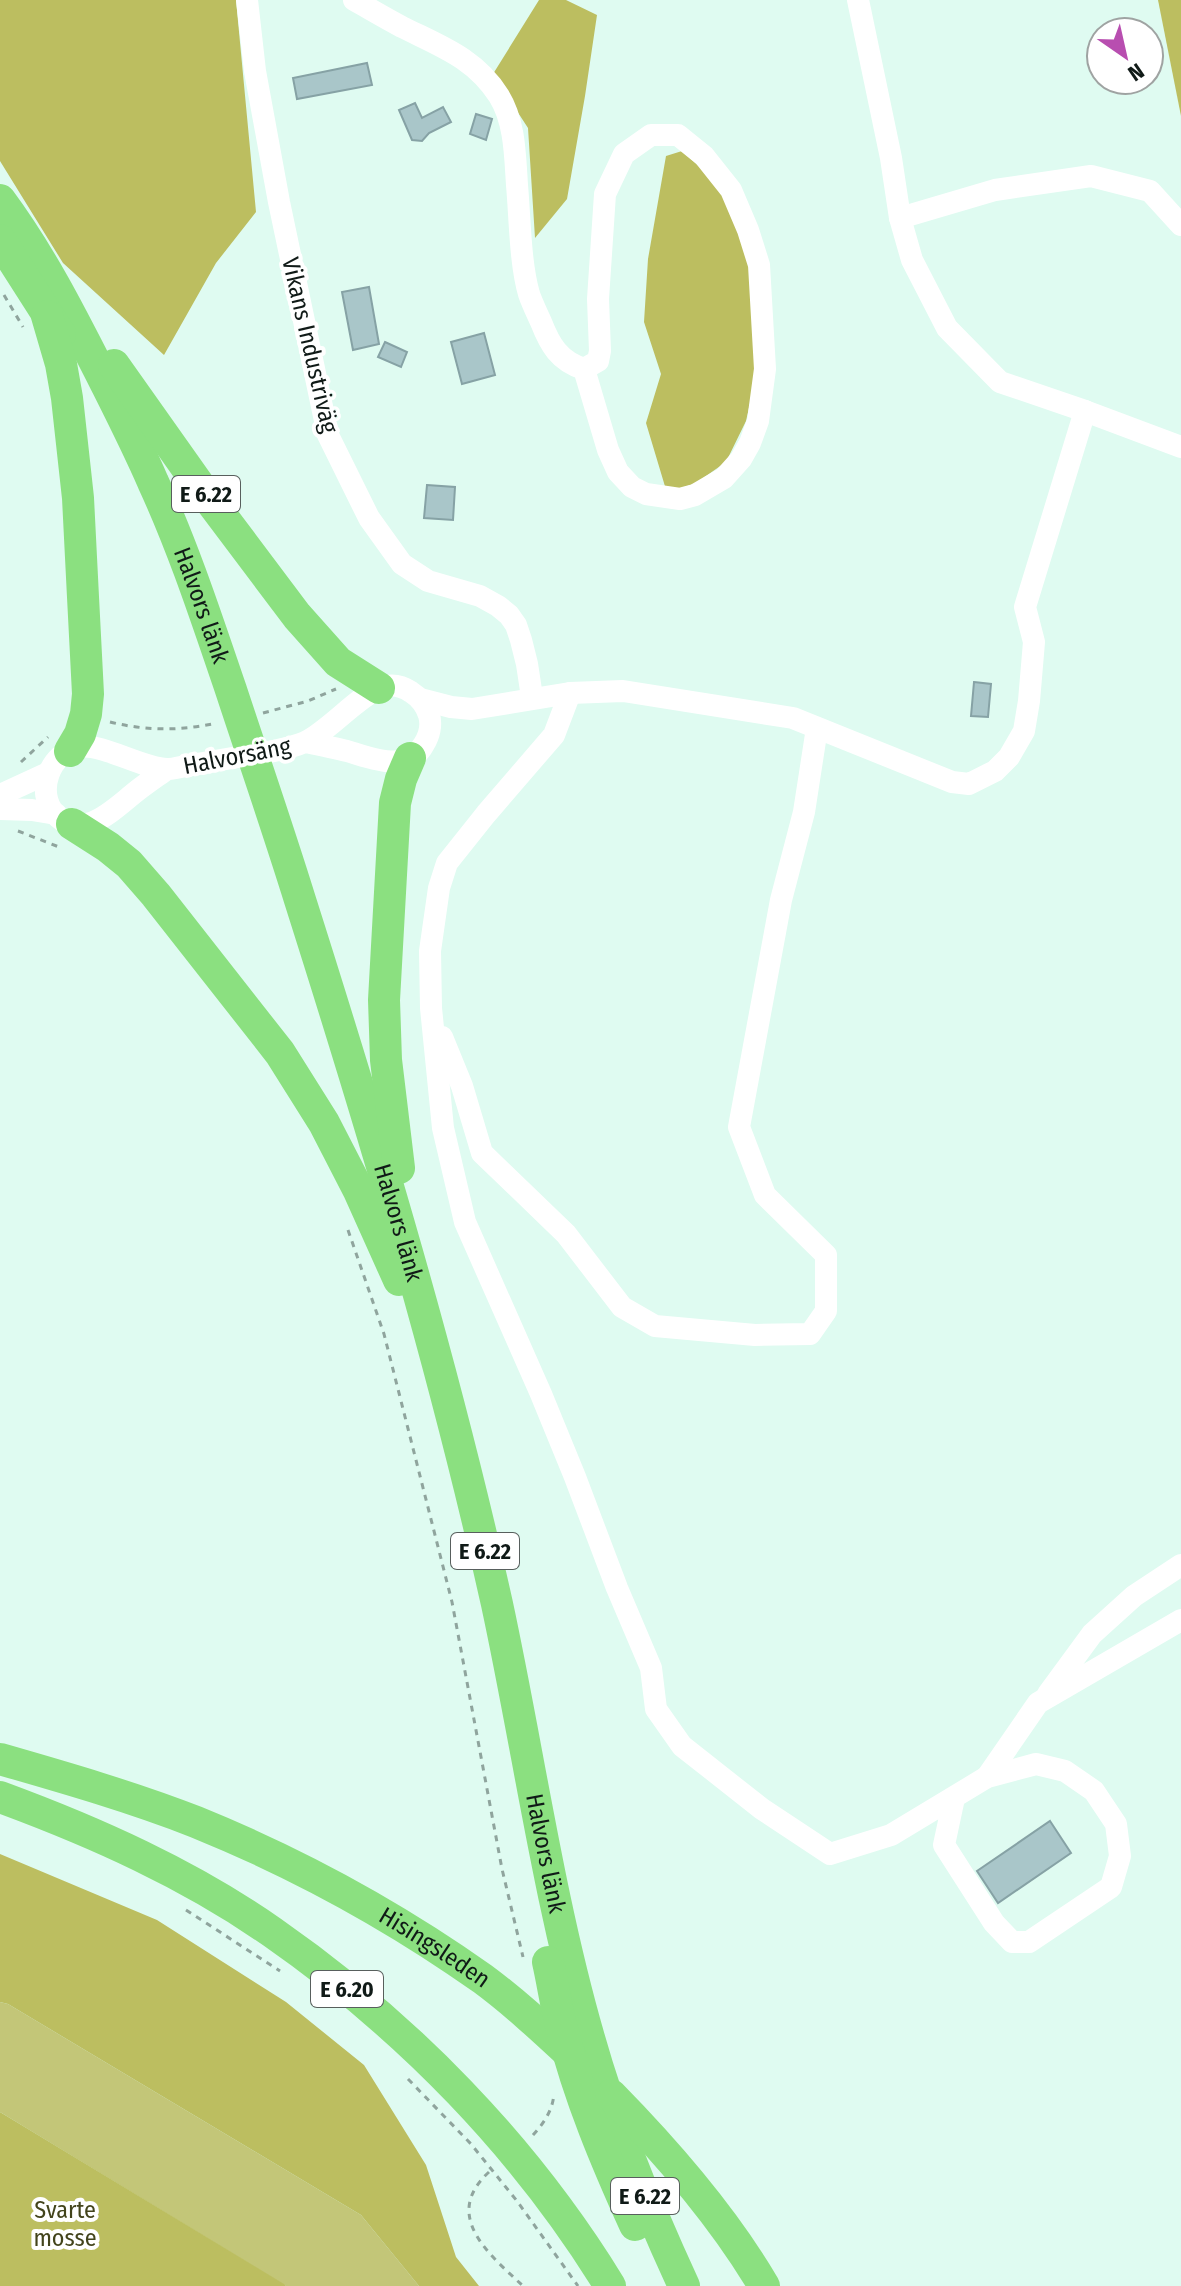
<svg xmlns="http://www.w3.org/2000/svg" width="1181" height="2286" font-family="'Fira Sans Condensed',sans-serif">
<rect width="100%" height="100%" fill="#dffbf1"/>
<polygon fill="#c3c678" points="0,2002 8,2004 361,2215 419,2286 286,2286 0,2112"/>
<g fill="#bcbe60">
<polygon points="0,0 236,0 256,212 216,263 164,355 63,263 0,161"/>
<polygon points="539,0 566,0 597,15 585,96 567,199 535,238 528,128 493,74"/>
<polygon points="1158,0 1181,0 1181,116"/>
<polygon points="682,151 713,179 743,233 752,272 757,372 746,421 726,462 696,483 667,493 646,423 661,374 644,322 648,259 666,156"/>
<polygon points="0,1854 157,1920 286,2002 364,2065 426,2165 456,2257 479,2286 419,2286 361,2215 8,2004 0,2002"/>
<polygon points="0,2112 284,2284 286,2286 0,2286"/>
</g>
<g fill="#a9c6c9" stroke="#86a2a5" stroke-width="2">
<polygon points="367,63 372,85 297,99 293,78"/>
<polygon points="415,103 422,118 443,107 451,122 429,133 422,141 412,140 399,110"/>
<polygon points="476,114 492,119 486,140 470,134"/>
<polygon points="369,287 379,344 353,350 342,292"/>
<polygon points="484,333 495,375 462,384 451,342"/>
<polygon points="385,342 407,352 401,367 378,357"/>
<polygon points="427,485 455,487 453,520 424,518"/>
<polygon points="974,682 991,684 988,717 971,716"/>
<polygon points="1050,1821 1071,1853 998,1903 977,1871"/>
</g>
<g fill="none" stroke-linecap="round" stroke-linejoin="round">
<g stroke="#8fa49d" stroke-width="3" stroke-dasharray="6 6" stroke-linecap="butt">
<polyline points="4,295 23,327"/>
<polyline points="263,713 308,701 336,689"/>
<path d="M 110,722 C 147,731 180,731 217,723"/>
<polyline points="21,762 48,737"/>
<polyline points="18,831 59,847"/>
<polyline points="348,1230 384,1334 452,1602 502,1869 523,1957"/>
<polyline points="186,1910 280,1971"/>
<polyline points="408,2079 471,2144 517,2201 578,2286"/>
<path d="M 533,2135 C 544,2123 553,2110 554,2093"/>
<path d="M 489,2172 C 441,2216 490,2255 523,2286"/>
</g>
<g stroke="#fff" stroke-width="22">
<polyline points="247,0 255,71 279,202 328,435 369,518 402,564 428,581 480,596 498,606 509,615 516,625 521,640 527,664 532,697"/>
<path d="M 354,0 C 370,9 385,18 402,27 C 440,46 475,58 499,96 C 515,122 515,155 517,185 C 520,218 520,263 529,294 C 532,303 537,313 541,322 C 550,345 559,361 584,369 L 598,361 L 600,351 L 598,299 L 605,194 L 624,154 L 651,135 L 678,135 L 704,156 L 731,190 L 748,230 L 759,265 L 765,369 L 758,421 L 750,443 L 741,459 L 724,478 L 695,495 L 680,499 L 646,494 L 632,487 L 618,472 L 608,450 L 584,369"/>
<polyline points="858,0 891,158 900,218 912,260 947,328 1000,382 1085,411 1181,447"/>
<polyline points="900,218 995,190 1091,176 1150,191 1181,225"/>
<polyline points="570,693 554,735 486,814 447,863 439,888 430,951 431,1008 443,1128 465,1222 541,1394 575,1477 617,1588 651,1668 656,1709 682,1746 762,1809 830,1854 891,1835 987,1777 1036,1764 1065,1771 1094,1791 1116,1824 1120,1856 1111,1887 1029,1942 1012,1942 994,1923 944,1845 954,1798"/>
<polyline points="420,699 451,707 472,709 570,693 623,691 793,718 952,782 969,784 995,771 1009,757 1024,731 1029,701 1034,642 1025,607 1085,411"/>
<path d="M 167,769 C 156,777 144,785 133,794 C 112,811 81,842 55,814 C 35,792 50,752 79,747 C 102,743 141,768 167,769 C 174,769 183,766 191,765 C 208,762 226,759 244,756 C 262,753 293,749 309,740 C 331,728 361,694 382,687 C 392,684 402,686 411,692 C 419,697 426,706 429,715 C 432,725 429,736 424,744 C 408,774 372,758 347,751 C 334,748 320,745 306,742"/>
<polyline points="0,795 48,773"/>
<polyline points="0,809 32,810 56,814"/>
<polyline points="442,1037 462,1086 482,1153 566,1234 622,1307 655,1326 755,1335 810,1334 826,1311 826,1255 765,1195 739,1127 781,900 804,812 817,728"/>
<polyline points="1048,1694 1092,1634 1134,1596 1181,1565"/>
<polyline points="987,1777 1038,1703 1181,1620"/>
</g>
<g stroke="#8be080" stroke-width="32">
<path id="s1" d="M 0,200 C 40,254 70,313 100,372 C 118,408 137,445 153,482 C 184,549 207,620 231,690 C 254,760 278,829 300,900 C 374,1133 444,1366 497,1604 C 528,1748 548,1896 589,2038 C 613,2123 647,2206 684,2286"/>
<polyline points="0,240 60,334"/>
<polyline points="47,316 61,364 67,398 78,498 83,597 88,694 86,714 80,734 70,751"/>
<polyline points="114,365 206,495 297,616 338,662 379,688"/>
<polyline points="72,824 108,847 129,864 156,895 280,1053 324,1123 359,1191 399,1280"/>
<polyline points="399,1168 386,1060 384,1000 395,803 401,779 410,758"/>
<path id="s2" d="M 0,1759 C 66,1778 132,1797 196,1822 C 297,1863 394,1916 483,1979 C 514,2002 542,2028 570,2054"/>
<path d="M 0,1797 C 95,1832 189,1874 272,1932 C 407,2026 524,2146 610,2286"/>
<path d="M 548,1962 C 553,1984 556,2007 562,2029 C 579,2097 606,2161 635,2225"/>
<path d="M 611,2095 C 667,2152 724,2218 764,2286"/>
</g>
</g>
<g text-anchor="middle" stroke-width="8" stroke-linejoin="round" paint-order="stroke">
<g fill="#fff" stroke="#585f5d" stroke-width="2">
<rect x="172" y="476" width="68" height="36" rx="6"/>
<rect x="451" y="1533" width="68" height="36" rx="6"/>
<rect x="311" y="1971" width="72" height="36" rx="6"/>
<rect x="611" y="2178" width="68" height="36" rx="6"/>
</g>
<g font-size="22" font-weight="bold" fill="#101a17">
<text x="206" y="502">E 6.22</text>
<text x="485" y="1559">E 6.22</text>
<text x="347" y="1997">E 6.20</text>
<text x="645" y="2204">E 6.22</text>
</g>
<g font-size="24" fill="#101a17" stroke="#fff">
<text transform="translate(310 345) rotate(77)" y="8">Vikans Industriväg</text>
<text dy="8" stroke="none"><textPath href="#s1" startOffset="454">Halvors länk</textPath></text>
<text transform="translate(237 756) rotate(-11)" y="8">Halvorsäng</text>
<text dy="8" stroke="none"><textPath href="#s1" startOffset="1102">Halvors länk</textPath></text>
<text dy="8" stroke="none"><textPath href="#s1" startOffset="1750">Halvors länk</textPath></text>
<text dy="8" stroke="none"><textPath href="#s2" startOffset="476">Hisingsleden</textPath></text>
</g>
<g font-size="24" fill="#43441c" stroke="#fff">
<text x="65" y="2218">Svarte<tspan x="65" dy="28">mosse</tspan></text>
</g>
</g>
<g transform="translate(1125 56) rotate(146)"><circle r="38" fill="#ffffff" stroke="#9fa3a2" stroke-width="2"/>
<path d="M0-6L14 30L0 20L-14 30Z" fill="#b84eb0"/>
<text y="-12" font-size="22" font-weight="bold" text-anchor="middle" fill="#101a17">N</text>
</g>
</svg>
